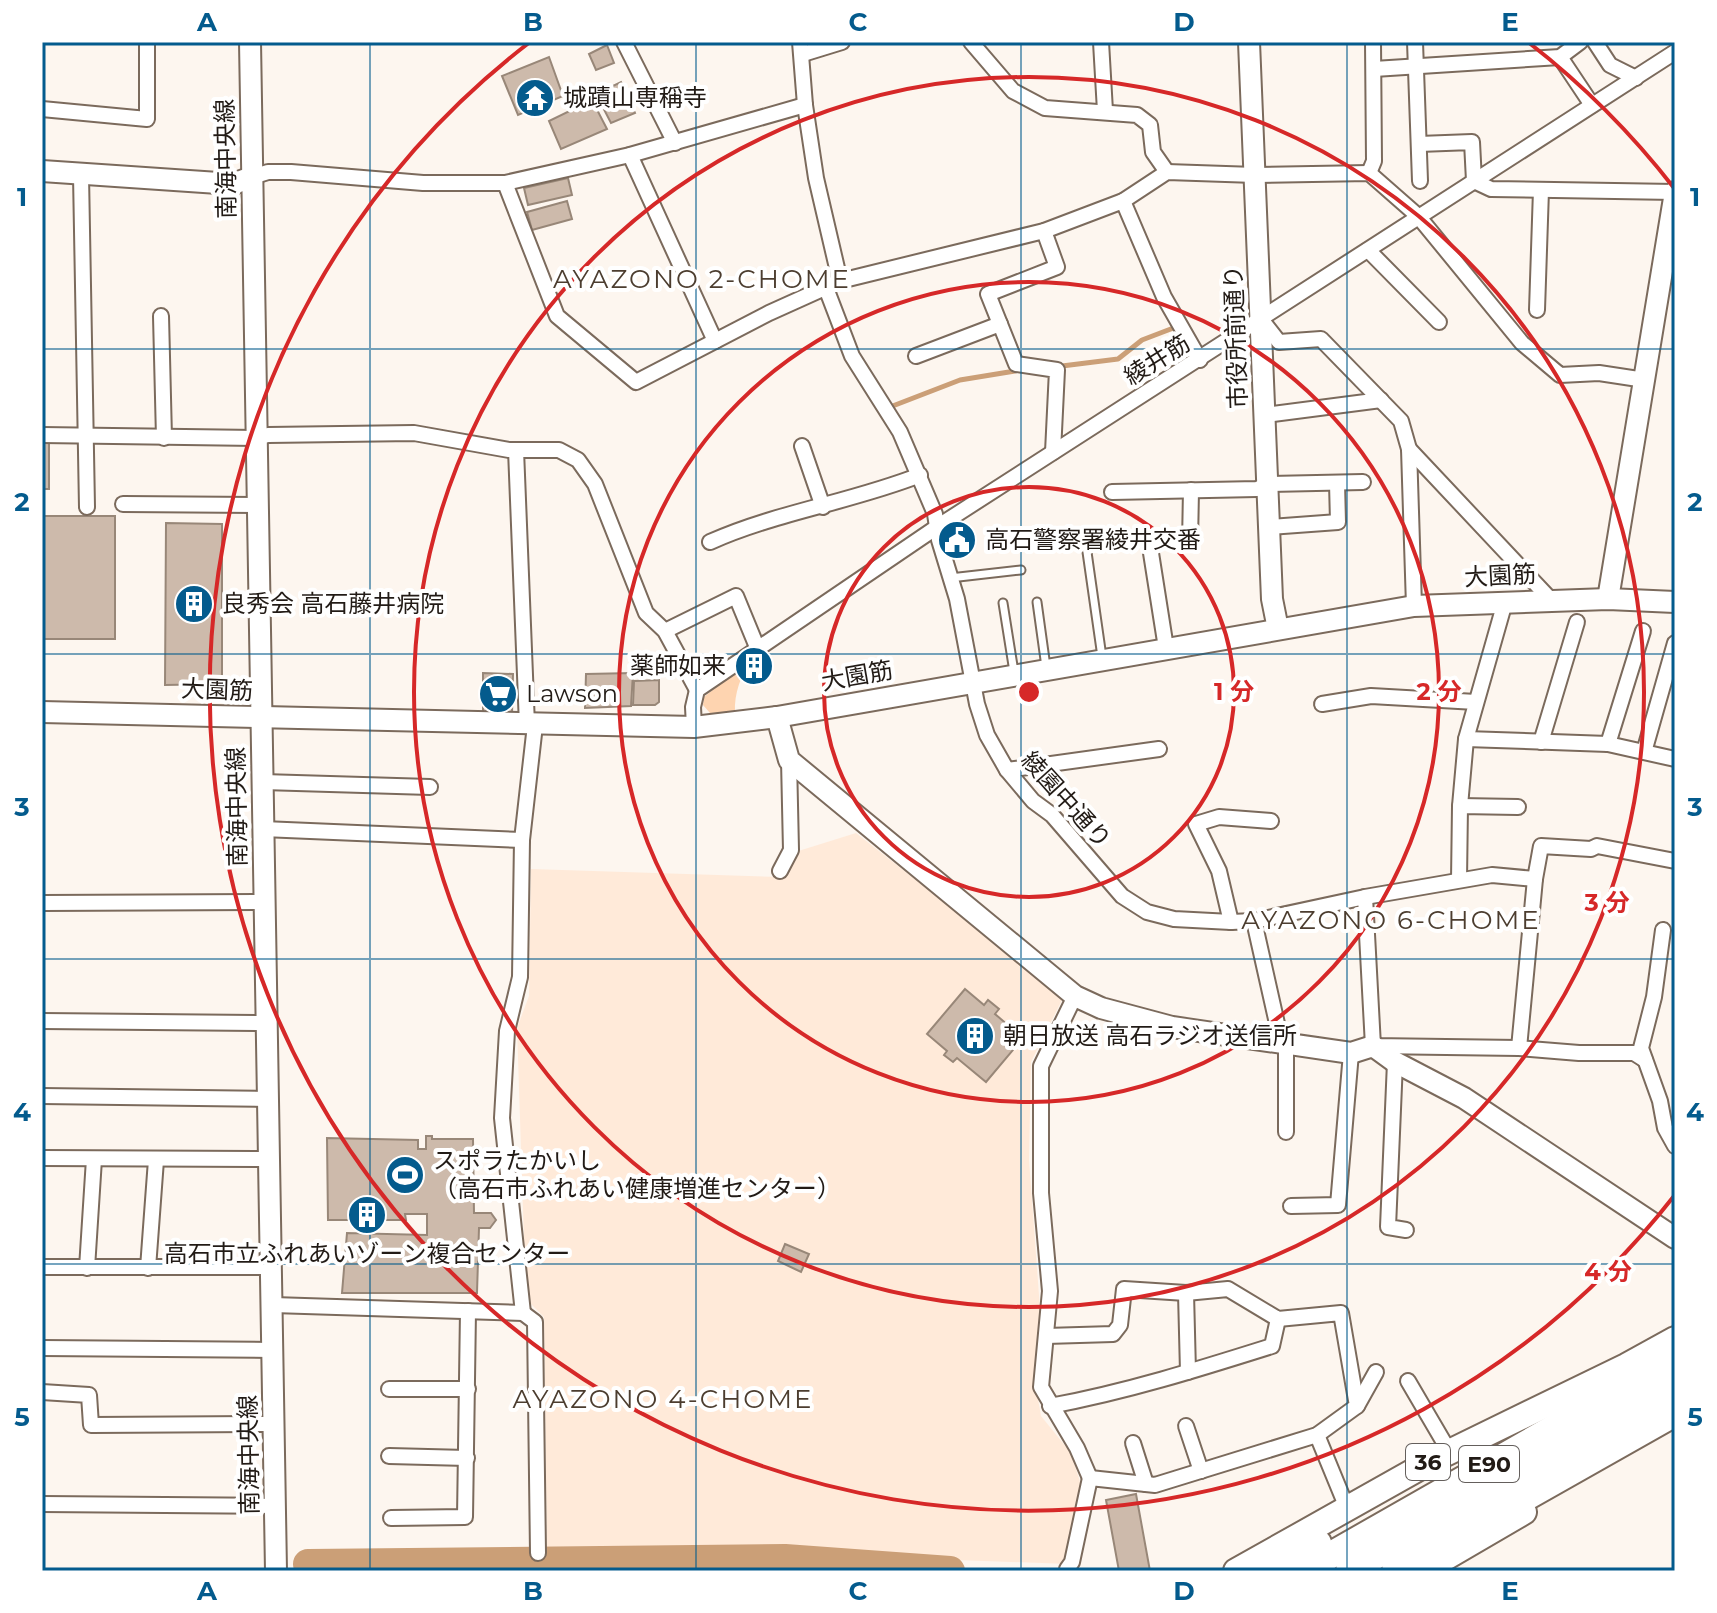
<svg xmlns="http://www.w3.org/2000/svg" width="1717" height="1613" font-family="Montserrat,'Noto Sans JP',sans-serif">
<rect width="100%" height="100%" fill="#fdf6ef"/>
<polygon fill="#ffead9" points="856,833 1064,996 1031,1062 1029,1160 1040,1309 1034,1376 1041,1416 1071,1453 1082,1488 1068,1564 793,1554 547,1553 544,1317 526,1299 517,1028 529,996 531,869 779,877 792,853"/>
<path fill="#fed4b0" d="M 751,658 C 741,677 734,692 735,713 L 710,713 L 703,705 L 704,697 Z"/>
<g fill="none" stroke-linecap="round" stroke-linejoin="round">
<g stroke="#cb9f77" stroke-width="5">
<polyline points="1062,366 1118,359 1142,340 1176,327"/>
<polyline points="890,407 960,380 1015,371"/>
</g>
<polyline stroke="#cb9f77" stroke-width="30" points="308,1564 785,1559 950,1571"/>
</g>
<g fill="#cdbaab" stroke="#988778" stroke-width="2">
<polygon points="607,45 614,63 596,70 589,54"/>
<polygon points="549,57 563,96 518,115 502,76"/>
<polygon points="621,82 635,113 611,123 596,94"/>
<polygon points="592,100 607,129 561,149 549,121"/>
<polygon points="568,178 572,195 528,205 524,188"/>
<polygon points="567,201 572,219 532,230 527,212"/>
<rect x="42" y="441" width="7" height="48"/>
<rect x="42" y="516" width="73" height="123"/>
<polygon points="166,523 222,524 222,684 165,685"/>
<polygon points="483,673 513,674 512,715 483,715"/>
<polygon points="633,673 631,706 585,708 586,674"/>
<polygon points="659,680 659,702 655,705 633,705 634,681"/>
<polygon points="965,989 984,1005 988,1000 999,1009 995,1014 1023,1038 986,1082 957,1058 953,1062 944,1055 947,1051 927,1034"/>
<polygon points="426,1136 432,1136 432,1139 473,1139 474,1213 491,1213 496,1220 490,1228 479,1228 477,1293 342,1293 347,1233 427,1235 427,1214 405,1214 406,1220 328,1220 327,1138 418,1140 418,1149 426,1149"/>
<polygon points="785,1244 809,1254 801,1272 778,1261"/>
<polygon points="1136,1494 1150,1571 1119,1571 1106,1500"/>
</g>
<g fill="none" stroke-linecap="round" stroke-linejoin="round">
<defs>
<g id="lane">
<polyline points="1086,545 1102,657"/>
<polyline points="950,578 1021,570"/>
<polyline points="1037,602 1046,667"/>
<polyline points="1003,603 1014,672"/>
</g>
<g id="street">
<polyline points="624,42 675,143"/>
<polyline points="800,42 805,105 816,178 840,281"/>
<polyline points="971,42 1013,91 1045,108 1137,115 1150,125 1153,152 1167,172"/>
<polyline points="1101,42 1105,111"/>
<polyline points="1415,42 1420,181"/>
<polyline points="1595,42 1610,65 1636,78"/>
<polyline points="803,54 842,42"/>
<polyline points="1560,57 1592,105"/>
<polyline points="1374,69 1560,57 1580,42"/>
<polyline points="42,109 147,119 147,42"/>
<polyline points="1419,144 1472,142 1474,181 1491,189 1675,192"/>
<polyline points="630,155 715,341"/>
<polyline points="1369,173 1374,161 1373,42"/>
<polyline points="81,175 87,507"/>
<polyline points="252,177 268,172 291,172 423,183 505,183 630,155 805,105"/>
<polyline points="505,183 557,316 636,382 769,313 840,281 1044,231 1123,201 1167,172 1255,175 1369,173 1418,216 1522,343 1560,375 1599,373 1645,380"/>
<polyline points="1123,201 1164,297 1200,360"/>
<polyline points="1044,231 1057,267 988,294 1016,364 1057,370 1053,452"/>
<polyline points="1368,250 1439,322"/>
<polyline points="826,288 852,356 900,432 935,514 939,540 957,599 977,704 987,735 1007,770 1033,801 1052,815 1122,896 1147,912 1174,919 1231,922 1254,921 1365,897 1492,875 1535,879"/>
<polyline points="1537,310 1541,190"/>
<polyline points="161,316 164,438"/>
<polyline points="1261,319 1279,342 1321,339 1401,421 1409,449 1414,606"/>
<polyline points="916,356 1000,324"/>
<polyline points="1265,415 1381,400"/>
<polyline points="42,435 256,438 268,435 414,433 509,450 559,450 578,460 595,484 646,613 665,631 697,690"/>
<polyline points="802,446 823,507"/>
<polyline points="1409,449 1551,600"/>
<polyline points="516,450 527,725"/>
<polyline points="1112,492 1257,489 1268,484 1363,482"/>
<polyline points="123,504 258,505"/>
<polyline points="1269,527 1338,522 1337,483"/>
<path d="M 710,542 C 777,512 852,502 920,475"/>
<polyline points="1190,543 1191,490"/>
<polyline points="1151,553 1166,648"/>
<polyline points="665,631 736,596 757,647"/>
<polyline points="1322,704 1371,696 1476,702"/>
<polyline points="694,727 693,707 697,690 937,527 1675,52"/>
<polyline points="1466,739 1608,744 1675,759"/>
<polyline points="1541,742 1577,622"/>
<polyline points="1608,744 1643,631"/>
<polyline points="1644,752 1675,643"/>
<polyline points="1007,770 1159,749"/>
<polyline points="263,782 430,787"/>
<polyline points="1460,806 1466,739 1505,602"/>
<polyline points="263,829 522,840"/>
<polyline points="780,871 791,850 789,760"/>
<polyline points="1459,880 1460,806 1518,807"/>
<polyline points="1365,897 1373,1046 1519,1048 1579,1053 1634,1053 1645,1060"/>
<polyline points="42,903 265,902"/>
<polyline points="1254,921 1278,1028 1276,1040"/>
<polyline points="1231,922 1219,871 1196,824 1219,817 1271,821"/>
<polyline points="1663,930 1654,997 1641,1048 1660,1101 1665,1128 1675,1146"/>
<polyline points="1075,996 1041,1066 1041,1193 1050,1291 1041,1387 1077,1448 1090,1478"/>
<polyline points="42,1021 267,1023"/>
<polyline points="1519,1048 1535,879 1541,846 1591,849 1597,846 1675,861"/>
<polyline points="1395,1062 1388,1227 1406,1230"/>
<polyline points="42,1096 269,1099"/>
<polyline points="1286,1132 1286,1043"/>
<polyline points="42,1158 269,1159"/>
<polyline points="1291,1206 1338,1205 1351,1053"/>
<polyline points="42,1267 272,1267"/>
<polyline points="87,1268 94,1159"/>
<polyline points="148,1268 156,1160"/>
<polyline points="1186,1293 1188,1372"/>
<polyline points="273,1305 523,1313 535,1322 538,1553"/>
<polyline points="523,1313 502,1118 507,1031 520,977 522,840 535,725"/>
<polyline points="1046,1336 1113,1334 1120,1325 1124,1289 1186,1293 1228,1289 1278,1319 1341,1313 1357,1406 1317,1435 1155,1485 1090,1478 1072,1562 1067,1569"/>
<polyline points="42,1348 273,1350"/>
<polyline points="1408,1381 1449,1451"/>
<polyline points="389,1389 468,1389"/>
<polyline points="42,1392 89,1395 91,1425 274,1424"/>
<path d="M 1050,1406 C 1126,1392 1199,1369 1272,1346 L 1278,1319"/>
<polyline points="1357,1406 1376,1372"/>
<polyline points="1186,1426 1201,1471"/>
<polyline points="1317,1435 1347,1508"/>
<polyline points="1133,1443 1146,1484"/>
<polyline points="389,1456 467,1458"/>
<polyline points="42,1504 276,1506"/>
<polyline points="391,1518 465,1517 468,1311"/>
</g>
<g id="secondary">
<polyline points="250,42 276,1571"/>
<polyline points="1249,42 1272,599 1278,629"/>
<polyline points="42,171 233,184 252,177"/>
<polyline points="1608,599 1675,192"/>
<polyline points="42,712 694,727 777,717 1414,606 1608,599 1675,602"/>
<polyline points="777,717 789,760 1075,996 1101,1008 1172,1027 1351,1053 1373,1046 1395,1062 1464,1098 1675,1238"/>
</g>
<g id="primary">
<polyline points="1236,1571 1437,1458 1626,1366 1675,1339"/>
<polyline points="1423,1571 1524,1512"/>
</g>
<g id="highway">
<polyline points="1269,1571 1318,1543"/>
<polyline points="1303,1571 1675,1359"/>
<polyline points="1349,1571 1675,1386"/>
<polyline points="1395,1571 1675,1413"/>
</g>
</defs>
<use href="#lane" stroke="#7b6a5c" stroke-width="11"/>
<use href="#street" stroke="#7b6a5c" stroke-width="18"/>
<use href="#secondary" stroke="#7b6a5c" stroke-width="24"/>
<use href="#primary" stroke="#7b6a5c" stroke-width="28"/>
<use href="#highway" stroke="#7b6a5c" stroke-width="30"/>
<use href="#lane" stroke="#fff" stroke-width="7"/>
<use href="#street" stroke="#fff" stroke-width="14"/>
<use href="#secondary" stroke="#fff" stroke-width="20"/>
<use href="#primary" stroke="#fff" stroke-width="24"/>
<use href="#highway" stroke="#fff" stroke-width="26"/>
</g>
<path fill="none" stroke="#045b8d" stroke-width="2" stroke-opacity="0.55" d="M 370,42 L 370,1571M 696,42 L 696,1571M 1021,42 L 1021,1571M 1347,42 L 1347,1571M 42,349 L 1675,349M 42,654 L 1675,654M 42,959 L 1675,959M 42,1264 L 1675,1264"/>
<g fill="none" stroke="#d62828" stroke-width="4">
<circle cx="1029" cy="692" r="205"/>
<circle cx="1029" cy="692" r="410"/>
<circle cx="1029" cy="692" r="615"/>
<path d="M1674 1196A819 819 0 1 1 530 42M1528 42A819 819 0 0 1 1674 188"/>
</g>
<defs>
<symbol id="temple-disc" viewBox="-11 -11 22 22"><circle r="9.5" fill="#045b8d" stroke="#fff"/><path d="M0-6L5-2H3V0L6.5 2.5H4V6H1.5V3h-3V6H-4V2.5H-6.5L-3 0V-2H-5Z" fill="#fff"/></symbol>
<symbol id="civic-disc" viewBox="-11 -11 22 22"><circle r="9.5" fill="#045b8d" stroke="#fff"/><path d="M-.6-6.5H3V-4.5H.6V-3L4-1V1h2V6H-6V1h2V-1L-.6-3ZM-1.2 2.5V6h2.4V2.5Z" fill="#fff"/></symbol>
<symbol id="building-disc" viewBox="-11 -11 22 22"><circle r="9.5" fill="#045b8d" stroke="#fff"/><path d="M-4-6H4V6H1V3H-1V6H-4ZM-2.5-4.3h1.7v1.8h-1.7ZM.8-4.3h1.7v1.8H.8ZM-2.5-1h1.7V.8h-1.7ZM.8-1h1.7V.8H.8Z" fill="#fff"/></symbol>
<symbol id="supermarket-disc" viewBox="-11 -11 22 22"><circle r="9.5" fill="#045b8d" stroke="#fff"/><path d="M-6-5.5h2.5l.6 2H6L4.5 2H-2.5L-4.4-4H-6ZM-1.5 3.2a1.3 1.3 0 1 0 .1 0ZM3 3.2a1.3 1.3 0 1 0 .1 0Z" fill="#fff"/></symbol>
<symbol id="stadium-disc" viewBox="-11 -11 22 22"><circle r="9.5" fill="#045b8d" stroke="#fff"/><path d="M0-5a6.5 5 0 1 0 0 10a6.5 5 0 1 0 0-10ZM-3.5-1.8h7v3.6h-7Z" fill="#fff"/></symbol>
</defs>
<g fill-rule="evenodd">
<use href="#temple-disc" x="513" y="76" width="44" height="44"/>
<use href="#civic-disc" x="935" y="518" width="44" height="44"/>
<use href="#building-disc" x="172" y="582" width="44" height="44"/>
<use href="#building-disc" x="732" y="644" width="44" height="44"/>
<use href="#supermarket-disc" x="476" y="672" width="44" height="44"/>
<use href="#building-disc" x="953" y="1014" width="44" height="44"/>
<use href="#stadium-disc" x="383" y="1153" width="44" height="44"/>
<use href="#building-disc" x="345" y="1193" width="44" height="44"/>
</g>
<g text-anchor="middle" stroke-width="8" stroke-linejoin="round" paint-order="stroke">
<g fill="#fff" stroke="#645f5c" stroke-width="2">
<rect x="1406" y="1444" width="44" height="36" rx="6"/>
<rect x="1459" y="1446" width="60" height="36" rx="6"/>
</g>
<g font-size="22" font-weight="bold" fill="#221b16">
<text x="1428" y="1470">36</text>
<text x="1489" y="1472">E90</text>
</g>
<g font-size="24" fill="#221b16" stroke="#fff" text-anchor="start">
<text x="563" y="106">城蹟山専稱寺</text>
<text x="985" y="548">高石警察署綾井交番</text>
<text x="222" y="612">良秀会 高石藤井病院</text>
<text x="726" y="674" text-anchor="end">薬師如来</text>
<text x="526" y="702">Lawson</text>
<text x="1003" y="1044">朝日放送 高石ラジオ送信所</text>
<text x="433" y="1169">スポラたかいし<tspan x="433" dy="28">（高石市ふれあい健康増進センター）</tspan></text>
<text x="367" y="1262" text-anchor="middle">高石市立ふれあいゾーン複合センター</text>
</g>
<g font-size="24" fill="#221b16" stroke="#fff">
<text transform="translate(226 159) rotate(-91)" y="8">南海中央線</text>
<text transform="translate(1236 337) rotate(-92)" y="8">市役所前通り</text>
<text transform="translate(1157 360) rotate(-32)" y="8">綾井筋</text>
<text transform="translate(1500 576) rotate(-3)" y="8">大園筋</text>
<text transform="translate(857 676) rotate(-10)" y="8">大園筋</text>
<text transform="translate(217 690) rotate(2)" y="8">大園筋</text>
<text transform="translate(1066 800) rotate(48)" y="8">綾園中通り</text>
<text transform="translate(237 807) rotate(-91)" y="8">南海中央線</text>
<text transform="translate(249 1455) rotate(-91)" y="8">南海中央線</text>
</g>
<g font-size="26" letter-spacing="2" fill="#4c3d2f" stroke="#fff">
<text x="702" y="288">AYAZONO 2-CHOME</text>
<text x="1391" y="929">AYAZONO 6-CHOME</text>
<text x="663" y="1408">AYAZONO 4-CHOME</text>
</g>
</g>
<circle cx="1029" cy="692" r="12" fill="#d62828" stroke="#fff" stroke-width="4"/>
<g font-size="24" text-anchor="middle" font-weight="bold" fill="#d62828" stroke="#fff" stroke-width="8" stroke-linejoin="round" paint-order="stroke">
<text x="1234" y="700">1 分</text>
<text x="1439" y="700">2 分</text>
<text x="1607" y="911">3 分</text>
<text x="1608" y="1280">4 分</text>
</g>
<rect width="1717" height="1613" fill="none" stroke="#ffffff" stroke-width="88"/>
<rect x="44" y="44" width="1629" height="1525" fill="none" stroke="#045b8d" stroke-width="3"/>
<g font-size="26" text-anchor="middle" font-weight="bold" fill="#045b8d">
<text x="207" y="31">A</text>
<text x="533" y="31">B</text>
<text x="858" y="31">C</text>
<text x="1184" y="31">D</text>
<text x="1510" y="31">E</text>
<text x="22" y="206">1</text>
<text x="1695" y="206">1</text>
<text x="22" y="511">2</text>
<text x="1695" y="511">2</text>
<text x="22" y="816">3</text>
<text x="1695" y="816">3</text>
<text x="22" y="1121">4</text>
<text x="1695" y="1121">4</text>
<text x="22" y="1426">5</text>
<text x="1695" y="1426">5</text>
<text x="207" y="1600">A</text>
<text x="533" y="1600">B</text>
<text x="858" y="1600">C</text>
<text x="1184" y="1600">D</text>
<text x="1510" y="1600">E</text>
</g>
</svg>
